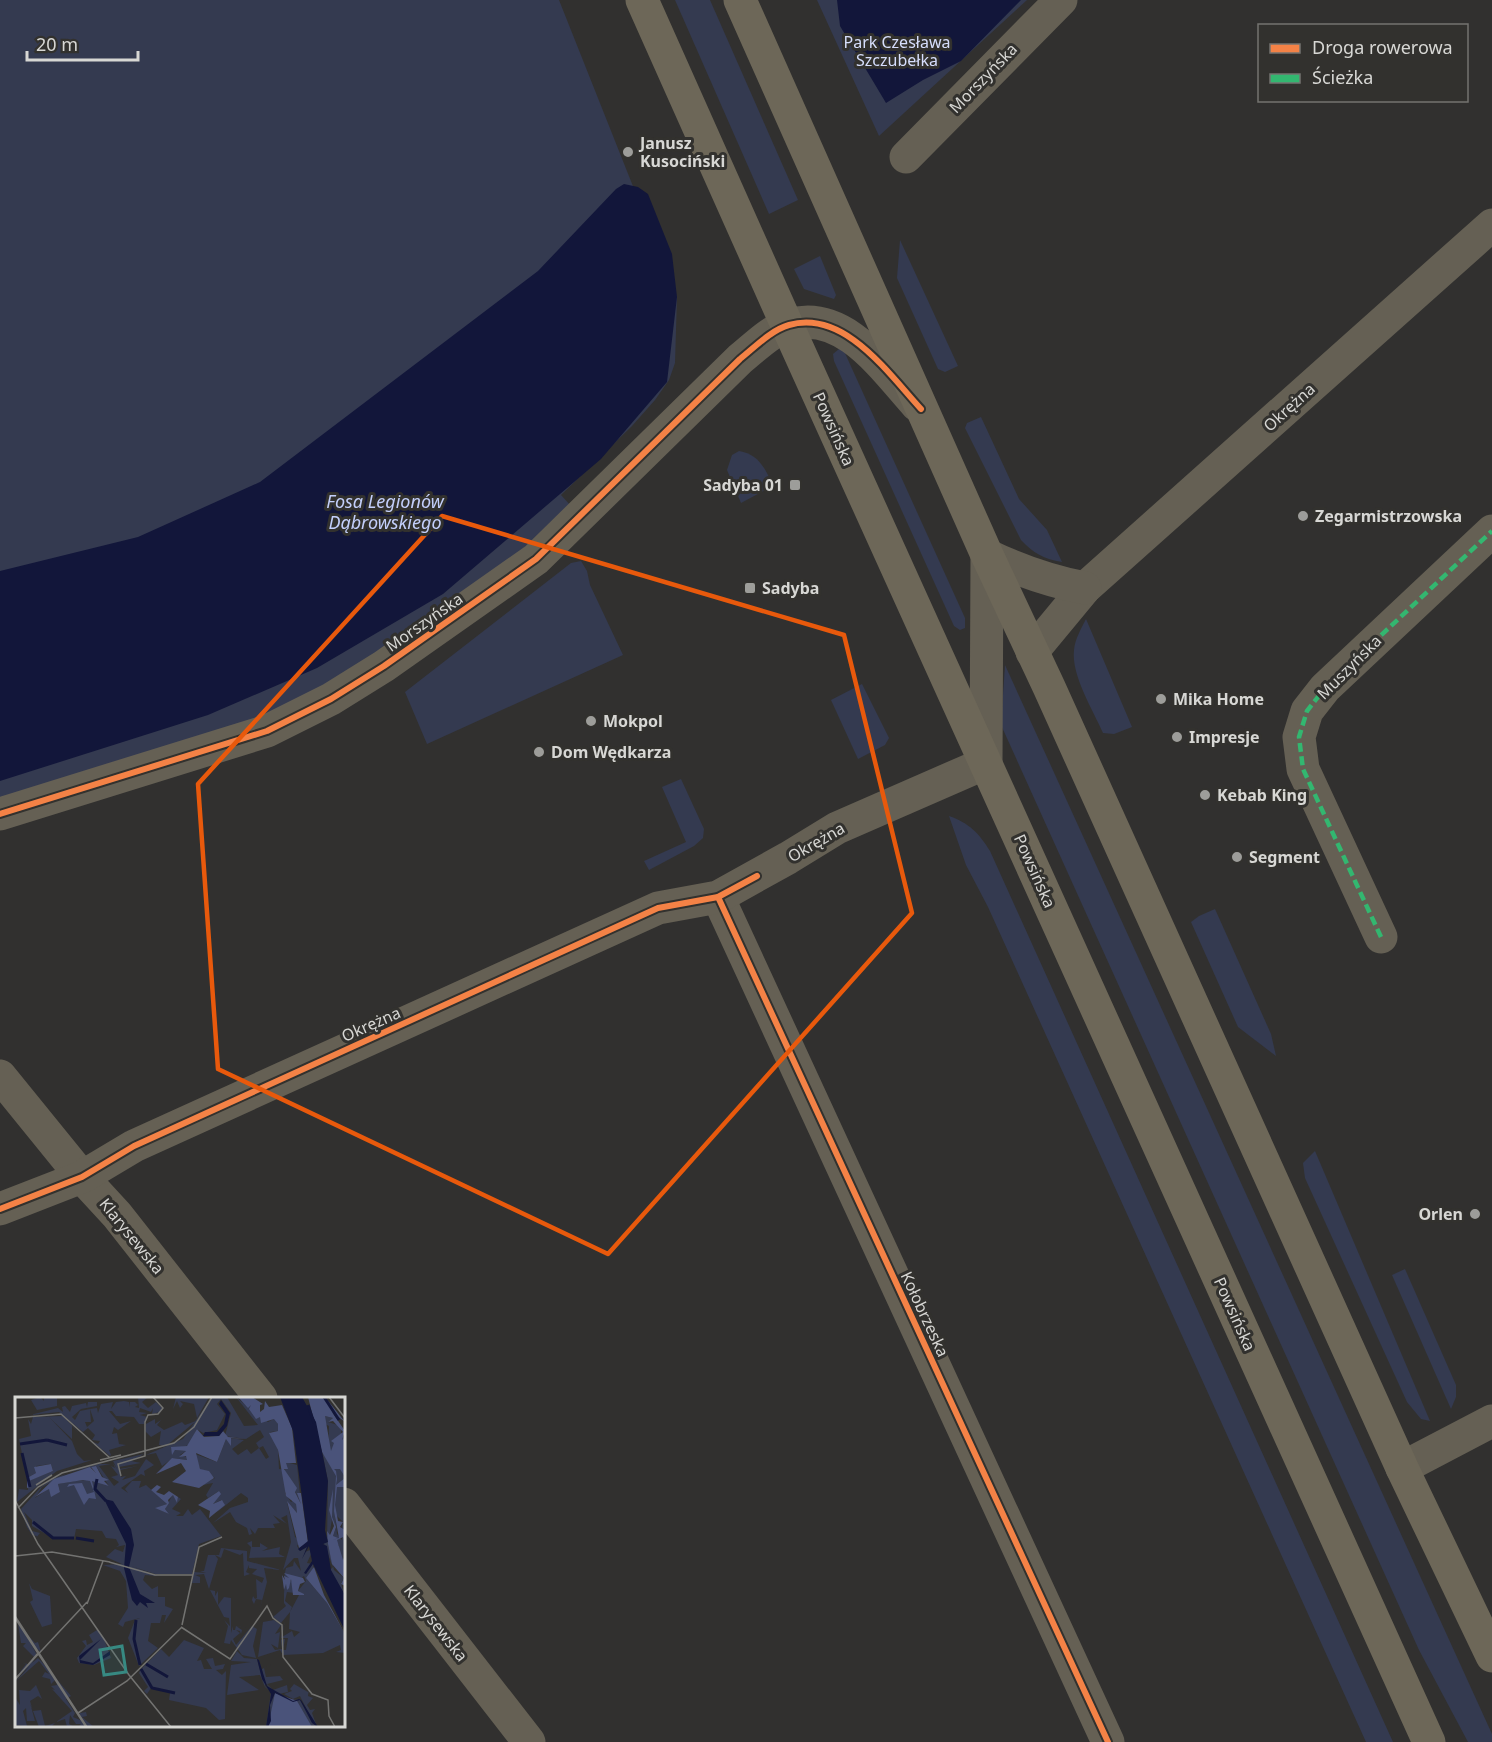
<svg xmlns="http://www.w3.org/2000/svg" width="1492" height="1742" font-family="'Noto Sans',sans-serif">
<rect width="100%" height="100%" fill="#31302f"/>
<g fill="#343a50">
<polygon points="0,0 559,0 677,297 675,363 669,380 655,400 632,426 561,495 571,506 549,528 480,584 388,648 309,695 252,722 0,799"/>
<polygon points="675,0 710,0 798,200 769,214"/>
<polygon points="817,0 1027,0 879,136"/>
<polygon points="900,240 958,366 945,372 938,369 897,278"/>
<polygon points="820,256 836,295 834,299 804,289 794,269"/>
<polygon points="839,349 844,351 965,618 965,628 960,630 954,626 834,361 833,354"/>
<path d="M 981,417 L 1019,499 L 1047,530 L 1062,562 C 1044,559 1033,553 1021,540 L 965,428 L 967,423 Z"/>
<path d="M 739,451 C 759,454 766,470 773,486 L 741,503 L 727,470 L 732,455 Z"/>
<polygon points="581,561 587,571 590,585 623,655 427,744 405,692 562,570 571,563"/>
<path d="M 1086,619 L 1132,727 L 1114,734 L 1103,733 C 1093,710 1071,675 1074,650 C 1075,639 1081,629 1086,619 Z"/>
<polygon points="1005,665 1492,1734 1492,1742 1468,1742 1419,1650 1001,725"/>
<polygon points="862,684 889,738 885,745 858,759 831,700"/>
<polygon points="681,779 704,829 703,838 694,846 649,870 644,861 686,842 662,787"/>
<path d="M 949,816 C 969,823 979,833 990,851 L 1393,1742 L 1366,1742 L 988,907 L 966,865 Z"/>
<polygon points="1215,909 1271,1034 1276,1056 1238,1027 1191,922 1199,916"/>
<polygon points="1315,1151 1430,1421 1421,1419 1407,1402 1305,1178 1303,1163"/>
<polygon points="1405,1269 1456,1385 1456,1397 1451,1409 1392,1275"/>
</g>
<g fill="#12163a">
<polygon points="837,0 1021,0 961,61 923,80 886,103 840,26"/>
<polygon points="624,184 638,187 648,194 672,254 677,297 667,382 601,459 443,594 317,668 208,715 0,781 0,571 138,537 260,482 538,271 616,189"/>
</g>
<g fill="none" stroke-linecap="round" stroke-linejoin="round">
<g stroke="#656054" stroke-width="33">
<polyline points="906,157 1061,0"/>
<polyline points="1032,652 1085,588 1492,225"/>
<path d="M 0,814 L 267,731 L 331,699 L 384,666 L 536,559 L 740,359 C 754,348 771,330 789,325 C 844,308 885,370 917,405"/>
<polyline points="718,897 1108,1742"/>
<polyline points="1381,937 1303,769 1299,737 1307,711 1325,688 1492,531"/>
<polyline points="0,1076 82,1177 117,1215 261,1398"/>
<path d="M 0,1209 L 82,1177 L 134,1146 L 658,908 L 718,897 L 788,858 L 837,828 L 986,763 L 987,555 C 1020,571 1049,581 1085,588"/>
<polyline points="1402,1468 1492,1421"/>
<polyline points="344,1504 529,1742"/>
</g>
<g stroke="#6d6758" stroke-width="33">
<polyline points="642,0 787,325 1429,1742"/>
<polyline points="740,0 987,555 1049,687 1402,1468 1492,1656"/>
</g>
<polyline stroke="#33b770" stroke-width="4.5" stroke-dasharray="9 4.5" stroke-linecap="butt" points="1381,937 1303,769 1299,737 1307,711 1325,688 1492,531"/>
<defs>
<g id="cycleway">
<path d="M 0,814 L 267,731 L 331,699 L 384,666 L 536,559 L 740,359 C 754,348 771,330 789,325 C 844,309 888,373 921,409"/>
<polyline points="718,897 1108,1742"/>
<polyline points="0,1209 82,1177 134,1146 658,908 718,897 757,876"/>
</g>
</defs>
<use href="#cycleway" stroke="#32312e" stroke-width="10"/>
<use href="#cycleway" stroke="#f48246" stroke-width="6"/>
</g>
<path fill="none" stroke="#e8590c" stroke-width="4.5" stroke-linejoin="round" d="M 442,516 L 844,635 L 912,913 L 608,1254 L 218,1069 L 198,784 Z"/>
<g fill="#9d9d9a" stroke="#32312e" stroke-width="2">
<circle cx="628" cy="152" r="6"/>
<rect x="789" y="479" width="12" height="12" rx="3"/>
<circle cx="1303" cy="516" r="6"/>
<rect x="744" y="582" width="12" height="12" rx="3"/>
<circle cx="1161" cy="699" r="6"/>
<circle cx="591" cy="721" r="6"/>
<circle cx="1177" cy="737" r="6"/>
<circle cx="539" cy="752" r="6"/>
<circle cx="1205" cy="795" r="6"/>
<circle cx="1237" cy="857" r="6"/>
<circle cx="1475" cy="1214" r="6"/>
</g>
<g text-anchor="middle" stroke-width="6" stroke-linejoin="round" paint-order="stroke">
<g font-size="16" fill="#d6defc" stroke="#32312e">
<text x="897" y="48">Park Czesława<tspan x="897" dy="18">Szczubełka</tspan></text>
</g>
<g font-size="16" fill="#d7d7d4" stroke="#32312e">
<text transform="translate(983 78) rotate(-46)" y="6">Morszyńska</text>
<text transform="translate(1289 407) rotate(-42)" y="6">Okrężna</text>
<text transform="translate(834 429) rotate(66)" y="6">Powsińska</text>
<text transform="translate(424 622) rotate(-35)" y="6">Morszyńska</text>
<text transform="translate(1349 667) rotate(-45)" y="6">Muszyńska</text>
<text transform="translate(816 842) rotate(-30)" y="6">Okrężna</text>
<text transform="translate(1035 871) rotate(66)" y="6">Powsińska</text>
<text transform="translate(371 1024) rotate(-24)" y="6">Okrężna</text>
<text transform="translate(132 1236) rotate(51)" y="6">Klarysewska</text>
<text transform="translate(925 1314) rotate(65)" y="6">Kołobrzeska</text>
<text transform="translate(1235 1314) rotate(66)" y="6">Powsińska</text>
<text transform="translate(436 1623) rotate(52)" y="6">Klarysewska</text>
</g>
<g font-size="16" font-weight="bold" fill="#d7d7d4" stroke="#32312e" text-anchor="start">
<text x="640" y="149">Janusz<tspan x="640" dy="18">Kusociński</tspan></text>
<text x="783" y="491" text-anchor="end">Sadyba 01</text>
<text x="1315" y="522">Zegarmistrzowska</text>
<text x="762" y="594">Sadyba</text>
<text x="1173" y="705">Mika Home</text>
<text x="603" y="727">Mokpol</text>
<text x="1189" y="743">Impresje</text>
<text x="551" y="758">Dom Wędkarza</text>
<text x="1217" y="801">Kebab King</text>
<text x="1249" y="863">Segment</text>
<text x="1463" y="1220" text-anchor="end">Orlen</text>
</g>
<g font-size="18" font-style="italic" fill="#c3cffb" stroke="#32312e">
<text x="385" y="508">Fosa Legionów<tspan x="385" dy="21">Dąbrowskiego</tspan></text>
</g>
</g>
<g transform="translate(15 1397)">
<rect width="330" height="330" fill="#31302f"/>
<path d="M 25,0 L 29,4 L 29,0 L 42,0 L 42,9 L 22,13 L 16,3 ZM 123,0 L 132,1 L 127,5 L 133,11 L 141,5 L 147,11 L 145,15 L 137,17 L 138,11 L 136,15 L 125,11 L 124,15 L 132,16 L 125,18 L 132,20 L 129,27 L 124,27 L 119,20 L 101,19 L 97,14 L 94,14 L 105,27 L 116,24 L 103,33 L 99,30 L 97,37 L 102,36 L 104,47 L 111,48 L 94,53 L 96,58 L 95,59 L 78,45 L 83,47 L 85,44 L 77,43 L 80,38 L 73,31 L 68,35 L 44,15 L 15,18 L 43,11 L 48,15 L 47,10 L 50,9 L 55,15 L 57,9 L 71,6 L 72,10 L 73,5 L 67,6 L 73,5 L 82,5 L 82,9 L 66,12 L 57,20 L 60,23 L 65,14 L 75,12 L 76,25 L 70,25 L 72,30 L 79,24 L 75,12 L 82,11 L 83,16 L 86,7 L 98,5 L 96,12 L 101,5 L 109,4 L 114,5 L 114,10 L 115,5 L 120,5 L 123,8 L 120,10 L 124,11 ZM 161,0 L 194,0 L 182,21 L 179,7 L 165,4 L 168,7 L 165,11 L 162,4 L 158,12 ZM 197,0 L 212,0 L 229,29 L 243,28 L 221,0 L 233,10 L 236,7 L 240,20 L 247,20 L 253,25 L 260,21 L 263,27 L 263,34 L 255,35 L 263,53 L 264,72 L 270,73 L 271,65 L 282,68 L 286,107 L 277,88 L 279,96 L 273,93 L 270,96 L 276,105 L 281,102 L 282,116 L 272,105 L 280,140 L 285,144 L 282,149 L 285,154 L 292,150 L 290,155 L 295,153 L 296,157 L 292,166 L 298,167 L 299,180 L 291,181 L 312,206 L 330,237 L 330,256 L 321,255 L 326,253 L 325,248 L 308,256 L 268,258 L 265,253 L 243,260 L 248,225 L 259,223 L 266,228 L 260,237 L 265,235 L 263,251 L 256,247 L 260,253 L 267,252 L 266,243 L 270,242 L 268,253 L 271,253 L 273,241 L 266,241 L 270,223 L 267,240 L 277,234 L 279,240 L 285,235 L 274,232 L 275,215 L 266,226 L 258,220 L 271,209 L 269,206 L 269,196 L 270,186 L 274,191 L 274,183 L 279,186 L 280,196 L 272,195 L 270,204 L 277,210 L 275,215 L 284,198 L 289,198 L 283,194 L 291,184 L 289,179 L 285,182 L 275,179 L 272,183 L 269,180 L 271,171 L 278,169 L 279,164 L 286,174 L 283,161 L 279,161 L 268,173 L 276,145 L 272,118 L 266,121 L 272,127 L 258,118 L 265,126 L 258,127 L 260,131 L 243,131 L 240,137 L 235,131 L 237,137 L 234,138 L 232,131 L 221,125 L 215,115 L 198,126 L 215,111 L 233,105 L 233,101 L 226,96 L 202,115 L 209,106 L 206,103 L 198,107 L 204,94 L 193,101 L 191,98 L 198,86 L 187,88 L 200,81 L 185,72 L 180,57 L 202,65 L 211,42 L 215,41 L 229,43 L 217,52 L 223,58 L 232,52 L 236,57 L 244,51 L 251,62 L 254,60 L 248,49 L 244,51 L 241,46 L 249,40 L 245,33 L 231,42 L 210,39 L 216,16 L 206,2 L 202,7 L 210,17 L 202,33 L 188,36 L 182,32 L 174,48 L 157,53 L 157,57 L 160,53 L 171,54 L 165,58 L 172,60 L 172,63 L 158,61 L 147,69 L 141,56 L 131,58 L 168,42 ZM 48,19 L 64,36 L 57,29 L 57,42 L 34,20 L 57,44 L 62,57 L 69,64 L 77,63 L 42,74 L 2,105 L 4,92 L 13,93 L 13,84 L 38,74 L 36,67 L 21,69 L 21,76 L 12,81 L 4,42 L 16,39 L 13,22 L 16,27 L 18,20 ZM 310,19 L 318,21 L 313,25 L 326,29 L 326,42 L 330,38 L 330,56 L 326,49 L 330,85 L 326,86 L 330,90 L 330,133 L 326,133 L 328,125 L 320,117 L 322,137 L 327,143 L 327,137 L 330,145 L 328,163 L 323,156 L 324,148 L 316,144 L 321,131 L 317,122 L 313,147 L 319,173 L 329,181 L 326,186 L 330,199 L 315,173 L 318,170 L 306,139 L 308,134 L 312,146 L 313,84 L 307,54 L 316,69 L 320,67 L 313,58 L 314,29 L 304,24 L 310,25 ZM 140,22 L 140,27 L 146,23 L 142,28 L 149,33 L 167,25 L 170,28 L 181,24 L 151,49 L 144,48 L 146,34 L 136,40 L 130,34 L 131,27 ZM 129,57 L 116,64 L 126,66 L 104,70 L 102,67 L 104,72 L 123,69 L 105,73 L 106,80 L 111,79 L 107,83 L 120,79 L 131,62 L 139,68 L 129,74 L 130,79 L 126,77 L 106,91 L 113,96 L 110,92 L 117,84 L 126,84 L 124,91 L 131,88 L 152,107 L 141,111 L 154,117 L 150,112 L 158,97 L 162,106 L 163,100 L 166,102 L 157,112 L 166,116 L 161,119 L 168,119 L 173,112 L 177,118 L 185,112 L 206,139 L 184,147 L 177,177 L 140,177 L 116,169 L 143,179 L 130,178 L 128,183 L 137,192 L 143,189 L 143,200 L 150,200 L 150,209 L 158,212 L 149,226 L 151,218 L 147,218 L 145,226 L 136,226 L 133,244 L 143,251 L 124,269 L 113,241 L 120,223 L 125,221 L 110,225 L 108,230 L 103,227 L 113,211 L 111,184 L 105,174 L 88,168 L 107,167 L 91,160 L 100,152 L 108,155 L 110,148 L 101,150 L 104,148 L 101,142 L 91,141 L 87,134 L 61,132 L 59,142 L 38,141 L 17,129 L 17,123 L 9,115 L 17,134 L 25,136 L 21,141 L 22,139 L 17,138 L 12,130 L 6,112 L 26,90 L 37,82 L 51,77 L 27,90 L 20,101 L 35,91 L 37,99 L 45,95 L 43,87 L 60,84 L 82,82 L 94,89 L 81,69 L 55,75 L 63,72 L 84,67 L 96,67 L 84,69 L 99,89 L 104,85 L 96,80 L 103,78 L 96,69 L 100,71 L 98,66 L 102,72 L 98,64 ZM 237,144 L 237,150 L 245,150 L 245,146 L 253,151 L 247,154 L 265,150 L 264,157 L 270,160 L 234,161 L 236,150 L 232,146 ZM 206,151 L 232,154 L 232,164 L 266,173 L 249,171 L 252,185 L 244,215 L 247,203 L 241,202 L 239,207 L 237,203 L 240,191 L 238,199 L 240,202 L 242,201 L 241,182 L 247,186 L 249,181 L 237,177 L 242,172 L 234,171 L 234,168 L 231,175 L 235,177 L 229,179 L 228,156 L 225,158 L 209,152 L 206,161 L 200,158 L 203,162 L 194,192 L 189,177 L 180,178 L 185,180 L 185,186 L 177,186 L 179,175 L 191,176 L 185,174 L 189,174 L 193,158 L 204,158 ZM 14,186 L 17,192 L 35,199 L 37,227 L 27,230 L 15,205 L 18,203 ZM 195,193 L 200,194 L 200,199 L 203,194 L 203,208 L 209,200 L 216,201 L 216,236 L 218,229 L 218,233 L 220,233 L 221,229 L 222,229 L 231,231 L 221,229 L 227,233 L 226,237 L 225,234 L 221,233 L 225,236 L 218,242 L 221,248 L 237,229 L 242,232 L 238,249 L 241,261 L 227,258 L 216,243 L 215,247 L 209,246 L 213,229 L 209,223 L 215,229 L 214,221 L 209,220 ZM 3,227 L 20,246 L 23,245 L 26,255 L 16,247 L 22,258 L 17,266 L 23,261 L 28,266 L 56,299 L 51,302 L 60,316 L 58,320 L 65,323 L 65,316 L 71,315 L 72,319 L 67,320 L 79,330 L 63,330 L 66,327 L 61,327 L 55,318 L 54,327 L 60,330 L 52,330 L 50,322 L 41,325 L 57,314 L 37,292 L 40,293 L 36,289 L 42,288 L 41,282 L 36,287 L 35,282 L 27,280 L 30,275 L 34,277 L 24,264 L 0,285 L 15,269 L 0,282 L 11,267 L 7,266 L 13,267 L 19,260 L 8,249 L 11,246 L 6,246 ZM 82,233 L 84,234 L 98,254 L 89,242 L 96,261 L 79,268 L 64,266 L 62,261 L 71,249 L 67,244 L 71,243 L 72,248 L 78,245 L 74,238 ZM 169,243 L 189,251 L 182,264 L 186,263 L 189,272 L 197,272 L 191,262 L 198,261 L 200,269 L 210,267 L 208,272 L 201,273 L 207,278 L 211,274 L 210,322 L 204,323 L 191,311 L 154,303 L 155,296 L 136,291 L 132,297 L 129,294 L 133,290 L 124,276 L 126,272 L 146,252 L 154,260 ZM 222,254 L 229,261 L 242,262 L 248,284 L 247,272 L 258,267 L 249,271 L 251,280 L 265,279 L 268,283 L 252,287 L 258,293 L 272,288 L 273,295 L 264,297 L 256,293 L 250,285 L 250,289 L 256,295 L 274,302 L 285,303 L 295,319 L 285,299 L 278,302 L 269,297 L 277,294 L 275,292 L 279,287 L 293,295 L 294,290 L 293,299 L 298,301 L 292,308 L 295,313 L 300,312 L 297,316 L 301,327 L 295,321 L 301,330 L 251,330 L 256,295 L 250,290 L 245,278 L 224,280 L 244,293 L 212,298 L 216,268 L 236,265 L 216,264 ZM 21,288 L 27,302 L 23,299 L 15,304 L 18,314 L 26,313 L 30,329 L 40,326 L 37,329 L 24,330 L 15,306 L 20,324 L 12,324 L 11,311 L 8,314 L 12,329 L 17,330 L 0,328 L 0,300 L 5,308 L 4,293 L 15,294 Z" fill="#343a50"/>
<path d="M 223,0 L 237,0 L 248,7 L 245,8 L 245,15 L 249,12 L 250,4 L 254,10 L 267,8 L 277,31 L 281,66 L 271,66 L 273,72 L 269,72 L 282,91 L 280,95 L 286,107 L 282,96 L 286,96 L 293,146 L 284,151 L 272,104 L 282,116 L 281,107 L 271,99 L 263,53 L 254,36 L 263,34 L 263,27 L 259,22 L 246,26 L 245,20 L 241,22 L 234,12 L 236,8 L 233,11 ZM 293,0 L 310,0 L 330,25 L 317,15 L 330,34 L 327,43 L 330,40 L 330,80 L 325,72 L 319,72 L 321,74 L 322,82 L 321,88 L 330,81 L 330,90 L 322,90 L 320,108 L 323,124 L 328,125 L 325,130 L 330,133 L 330,145 L 328,140 L 322,143 L 328,163 L 330,158 L 330,189 L 326,187 L 329,181 L 317,167 L 313,147 L 312,134 L 315,138 L 319,129 L 314,113 L 318,92 L 317,120 L 321,130 L 318,139 L 323,141 L 318,143 L 324,141 L 319,114 L 321,79 L 307,55 ZM 310,19 L 318,21 L 313,25 L 318,24 L 328,35 L 316,44 L 319,46 L 316,54 ZM 182,32 L 189,40 L 204,39 L 208,34 L 213,40 L 231,42 L 216,41 L 216,49 L 211,42 L 202,65 L 181,56 L 185,72 L 194,74 L 199,81 L 184,91 L 157,85 L 171,74 L 166,66 L 141,77 L 157,61 L 172,63 L 171,59 L 164,60 L 171,54 L 160,53 L 157,58 L 156,50 L 172,49 ZM 36,67 L 38,74 L 14,84 L 15,90 L 12,91 L 12,81 L 21,76 L 19,70 ZM 81,69 L 87,80 L 94,83 L 89,84 L 94,89 L 77,84 L 81,102 L 74,101 L 69,108 L 59,88 L 52,90 L 54,87 L 67,86 L 72,97 L 79,95 L 75,84 L 68,83 L 43,87 L 45,95 L 36,100 L 34,92 L 20,100 L 39,82 L 75,70 L 81,76 L 76,70 ZM 142,88 L 146,90 L 141,95 L 149,98 L 154,94 L 163,100 L 162,106 L 158,98 L 153,103 L 154,106 L 150,112 L 154,117 L 140,111 L 152,107 L 136,93 ZM 204,94 L 206,97 L 198,107 L 207,103 L 210,108 L 194,121 L 195,114 L 183,108 ZM 299,170 L 309,198 L 330,237 L 312,206 L 291,181 ZM 269,176 L 288,181 L 290,185 L 285,187 L 283,194 L 289,197 L 289,203 L 289,198 L 278,198 L 276,182 L 274,191 L 272,193 L 271,187 L 269,193 L 267,178 L 270,183 L 269,179 L 274,181 ZM 260,296 L 282,304 L 297,330 L 253,330 Z" fill="#4a537a" fill-rule="evenodd"/>
<path d="M 265,0 L 287,0 L 301,25 L 313,84 L 310,133 L 313,145 L 308,147 L 312,149 L 316,173 L 330,198 L 330,234 L 298,167 L 291,177 L 289,176 L 297,164 L 294,149 L 287,162 L 292,150 L 285,154 L 283,152 L 293,144 L 278,34 ZM 206,3 L 215,16 L 212,29 L 204,39 L 188,39 L 190,35 L 202,35 L 209,27 L 211,17 L 204,7 ZM 89,102 L 98,104 L 116,132 L 119,148 L 114,170 L 125,197 L 140,206 L 131,206 L 133,211 L 125,205 L 122,209 L 117,203 L 109,171 L 111,147 ZM 86,242 L 65,263 L 78,266 L 95,254 L 95,258 L 78,268 L 65,266 L 64,259 ZM 242,262 L 244,263 L 252,289 L 278,304 L 284,302 L 286,303 L 303,330 L 297,326 L 285,303 L 278,305 L 260,296 L 255,308 L 256,324 L 253,330 L 251,330 L 256,297 L 247,282 Z" fill="#12163a"/>
<path fill="none" stroke="#12163a" stroke-width="3" d="M 309,0 L 324,23M 293,8 L 299,26M 32,43 L 52,48M 5,47 L 32,43M 7,56 L 15,90M 82,82 L 80,92 L 91,104M 18,125 L 38,141 L 59,141M 61,141 L 79,144M 121,223 L 119,242 L 125,268M 131,267 L 153,280M 126,272 L 137,291 L 160,296"/>
<path fill="none" stroke="#737371" stroke-width="1.5" d="M 314,0 L 330,21M 0,21 L 46,17 L 95,61M 85,63 L 106,58M 106,79 L 103,67 L 130,59 L 130,25 L 133,18 L 143,17 L 148,11 L 138,0M 21,88 L 37,78M 0,103 L 23,147 L 114,278 L 156,330M 3,111 L 23,90 L 47,76 L 159,46 L 179,30 L 197,0M 0,159 L 37,155 L 95,165M 94,165 L 140,178 L 178,178M 72,207 L 88,164M 0,219 L 72,330M 0,221 L 71,330M 167,228 L 184,150 L 207,140M 166,230 L 215,262 L 252,209 L 258,221 L 267,228 L 268,260 L 297,297 L 313,303 L 314,319 L 320,330M 0,282 L 72,205M 0,283 L 23,256M 63,316 L 112,284 L 167,230"/>
<path fill="#378982" fill-opacity="0.15" stroke="#378982" stroke-width="3" d="M 107,249 L 111,275 L 89,278 L 85,253 Z"/>
<rect width="330" height="330" fill="none" stroke="#d7d7d4" stroke-width="3"/>
</g>
<rect x="1258" y="24" width="210" height="78" fill="#32312e" stroke="#747370" stroke-width="1.5"/>
<rect x="1270" y="44" width="30" height="9" fill="#f48246" stroke="#747370" stroke-width="1.5"/>
<text x="1312" y="54" font-size="18" fill="#d7d7d4">Droga rowerowa</text>
<rect x="1270" y="74" width="30" height="9" fill="#33b770" stroke="#747370" stroke-width="1.5"/>
<text x="1312" y="84" font-size="18" fill="#d7d7d4">Ścieżka</text>
<path d="M27 51v9h111v-9" fill="none" stroke="#d7d7d4" stroke-width="3"/>
<text x="36" y="51" font-size="18" fill="#d7d7d4" stroke="#32312e" stroke-width="4.5" paint-order="stroke">20 m</text>
</svg>
